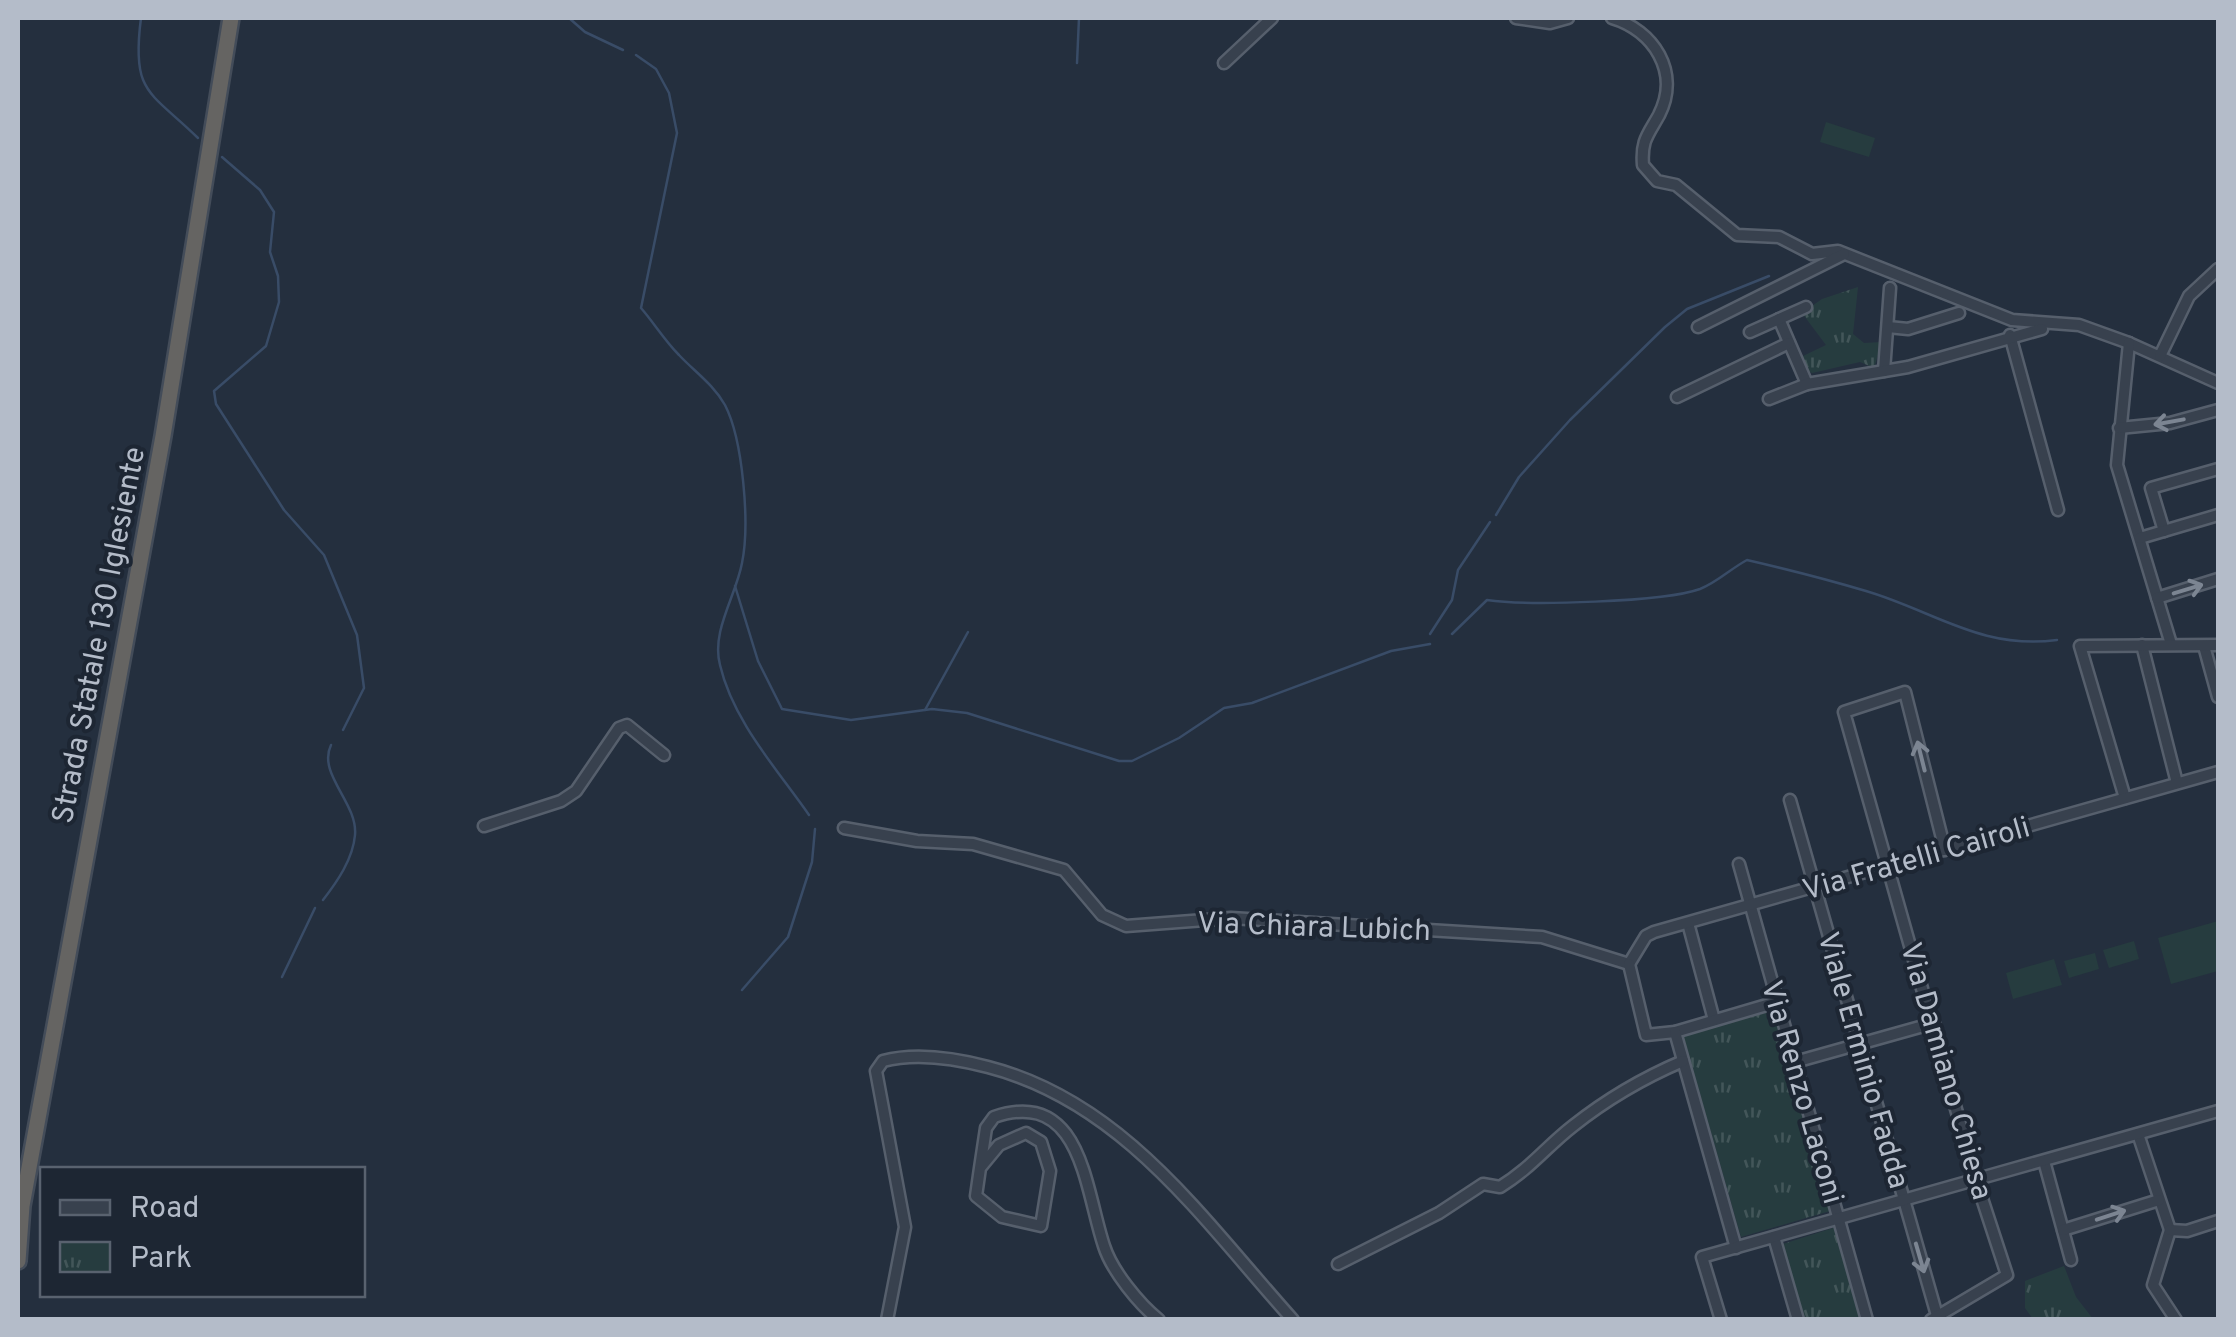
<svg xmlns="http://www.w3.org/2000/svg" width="2236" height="1337" font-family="Overpass,sans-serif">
<defs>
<pattern id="park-tufts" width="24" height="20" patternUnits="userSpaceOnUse" patternTransform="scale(2.5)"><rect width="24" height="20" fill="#263c3f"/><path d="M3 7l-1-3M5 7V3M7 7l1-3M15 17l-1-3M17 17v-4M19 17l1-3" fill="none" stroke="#435659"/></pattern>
</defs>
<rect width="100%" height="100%" fill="#242f3e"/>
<g fill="#263c3f">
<polygon points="1826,122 1875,138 1869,157 1820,142"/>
<polygon points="2218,921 2218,971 2171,984 2158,938"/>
<polygon points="2134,941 2139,959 2109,968 2103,950"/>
<polygon points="2095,953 2099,969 2069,978 2064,961"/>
<polygon points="2054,959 2062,985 2013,999 2006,973"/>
</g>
<g fill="url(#park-tufts)">
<polygon points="1858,287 1853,334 1864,343 1882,342 1874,368 1860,362 1812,373 1806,369 1803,356 1826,345 1802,313 1822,299"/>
<polygon points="1773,1011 1830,1211 1741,1237 1683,1035"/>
<polygon points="1836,1227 1862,1319 1805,1319 1783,1244"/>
<polygon points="2064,1266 2076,1297 2093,1319 2033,1319 2025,1308 2025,1281"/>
</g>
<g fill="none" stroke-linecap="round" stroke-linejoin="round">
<g stroke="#394c67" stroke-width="2.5">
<path d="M 141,18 C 131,94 150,91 198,138"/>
<polyline points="569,18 585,32 623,50"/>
<polyline points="718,18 725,18"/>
<path d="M 636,55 L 656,69 L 669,93 L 677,133 L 641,308 C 654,323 665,341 679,355 C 695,372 713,384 725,405 C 743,440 750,524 742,563 C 736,596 711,631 720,665 C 733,721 777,769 809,815"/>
<polyline points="1077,63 1079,18"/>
<polyline points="222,157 260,190 274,212 270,252 278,276 279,302 266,346 214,391 216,404 284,510 324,555 357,635 364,688 343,730"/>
<polyline points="1496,515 1519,477 1570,420 1665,327 1687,309 1769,276"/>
<polyline points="735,586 758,661 782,709 851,720 932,709 967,713 1119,761 1132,761 1179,738 1224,708 1252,703 1391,651 1430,644"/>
<polyline points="1430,634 1452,600 1458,570 1490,522"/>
<path d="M 1452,634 L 1487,600 C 1527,606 1664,602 1700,589 C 1718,582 1730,569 1747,560 C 1786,569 1829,580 1866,591 C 1934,611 1981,650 2057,640"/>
<polyline points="925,710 968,632"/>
<path d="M 323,900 C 337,882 353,859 355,835 C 358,803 317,774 331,745"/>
<polyline points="282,977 315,908"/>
<polyline points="742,990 788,937 812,862 815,829"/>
</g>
<defs>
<g id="minor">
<polyline points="1516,18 1550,23 1568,18"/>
<path d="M 1612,18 C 1653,30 1681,72 1659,115 C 1648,135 1641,140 1643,165 L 1657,181 L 1676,185 L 1737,235 L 1779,237 L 1812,254 L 1838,251 L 2012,320 L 2079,325 L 2129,343 L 2218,383"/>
<polyline points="1224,63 1272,18"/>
<polyline points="1779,319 1807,384"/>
<polyline points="1698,327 1844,254"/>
<polyline points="1888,327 1908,329 1959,313"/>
<polyline points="1750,332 1806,307"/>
<polyline points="2010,335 2058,510"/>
<polyline points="2129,343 2117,465 2171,644"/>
<polyline points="2160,356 2189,296 2218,269"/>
<polyline points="1884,371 1890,288"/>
<polyline points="1677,397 1789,343"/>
<polyline points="1769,399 1807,384 1908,367 2042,329"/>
<polyline points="2119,428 2170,423 2218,410"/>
<polyline points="2164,531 2151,488 2218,469"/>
<polyline points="2140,538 2218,515"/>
<polyline points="2157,598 2218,579"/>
<polyline points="2142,645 2177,783"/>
<polyline points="2204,646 2218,697"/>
<polyline points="2125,798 2080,646 2218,645"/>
<polyline points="1790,800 1938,1319"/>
<polyline points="484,826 561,801 576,791 619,728 627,725 664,755"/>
<polyline points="844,828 917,841 973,844 1064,870 1102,915 1126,926 1231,918 1542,937 1629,964"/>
<polyline points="1739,864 1867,1320"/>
<polyline points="1688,923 1714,1020"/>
<polyline points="1629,964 1646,936 1654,932 2218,772"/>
<polyline points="1629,964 1646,1035 1675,1032 1777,1002"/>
<polyline points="1675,1032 1736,1248"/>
<polyline points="1795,1062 1934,1023"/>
<polyline points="2138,1134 2170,1230"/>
<polyline points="2044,1161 2071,1260"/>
<path d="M 980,1168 L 976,1196 L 1002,1217 L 1041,1226 L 1050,1171 L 1041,1142 L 1026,1133 L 999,1145 L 980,1168 L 986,1128 L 994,1117 C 1082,1087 1085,1190 1104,1246 C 1112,1271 1139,1304 1159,1320"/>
<polyline points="2063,1230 2159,1200"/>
<polyline points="2170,1230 2153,1285 2176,1320"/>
<polyline points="2170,1230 2187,1231 2218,1221"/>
<polyline points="1774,1237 1798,1320"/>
<path d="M 1338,1264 L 1439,1213 L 1483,1184 L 1500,1187 C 1531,1168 1546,1147 1573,1126 C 1607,1099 1643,1078 1683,1061"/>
<path d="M 887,1320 L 905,1227 L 876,1071 L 883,1061 C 917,1052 954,1058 988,1067 C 1124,1102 1203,1220 1293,1320"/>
<polyline points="1721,1320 1702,1257 2218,1111"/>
<polyline points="1931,1320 2007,1275 1976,1180 1844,712 1905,692 1945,850"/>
</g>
<polyline id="trunk" points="18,1261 22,1206 163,436 231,18"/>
</defs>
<use href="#minor" stroke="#565f6c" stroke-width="15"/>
<use href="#trunk" stroke="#434c59" stroke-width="20"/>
<use href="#minor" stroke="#38414e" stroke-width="10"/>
<use href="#trunk" stroke="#656462" stroke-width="15"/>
</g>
<defs><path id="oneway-shaft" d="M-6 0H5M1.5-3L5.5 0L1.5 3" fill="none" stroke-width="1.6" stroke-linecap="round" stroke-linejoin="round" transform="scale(2.5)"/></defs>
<g stroke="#7c8592">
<use href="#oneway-shaft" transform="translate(2169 422) rotate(170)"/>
<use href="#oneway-shaft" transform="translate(2188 589) rotate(-17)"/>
<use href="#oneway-shaft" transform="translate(1921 756) rotate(-104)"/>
<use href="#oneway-shaft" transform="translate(2111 1215) rotate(-18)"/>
<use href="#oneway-shaft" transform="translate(1920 1258) rotate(74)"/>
</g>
<g text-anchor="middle" stroke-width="8" stroke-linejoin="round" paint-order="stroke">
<g font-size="30" fill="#b4bcc9" stroke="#1d2633">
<text transform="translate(98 635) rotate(-79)" y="10">Strada Statale 130 Iglesiente</text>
<text transform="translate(1916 858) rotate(-16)" y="10">Via Fratelli Cairoli</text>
<text transform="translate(1314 926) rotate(2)" y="10">Via Chiara Lubich</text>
<text transform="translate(1864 1060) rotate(74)" y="10">Viale Erminio Fadda</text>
<text transform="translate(1947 1071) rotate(74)" y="10">Via Damiano Chiesa</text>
<text transform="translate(1803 1092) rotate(74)" y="10">Via Renzo Laconi</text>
</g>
</g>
<rect width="2236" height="1337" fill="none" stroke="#b4bcc9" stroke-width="40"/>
<rect x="40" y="1167" width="325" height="130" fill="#1d2633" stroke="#59626f" stroke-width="2.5"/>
<rect x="60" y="1200" width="50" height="15" fill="#38414e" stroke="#59626f" stroke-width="2.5"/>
<text x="130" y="1217" font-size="30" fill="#b4bcc9">Road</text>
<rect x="60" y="1242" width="50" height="30" fill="url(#park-tufts)" stroke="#59626f" stroke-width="2.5"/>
<text x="130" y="1267" font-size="30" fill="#b4bcc9">Park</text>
</svg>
